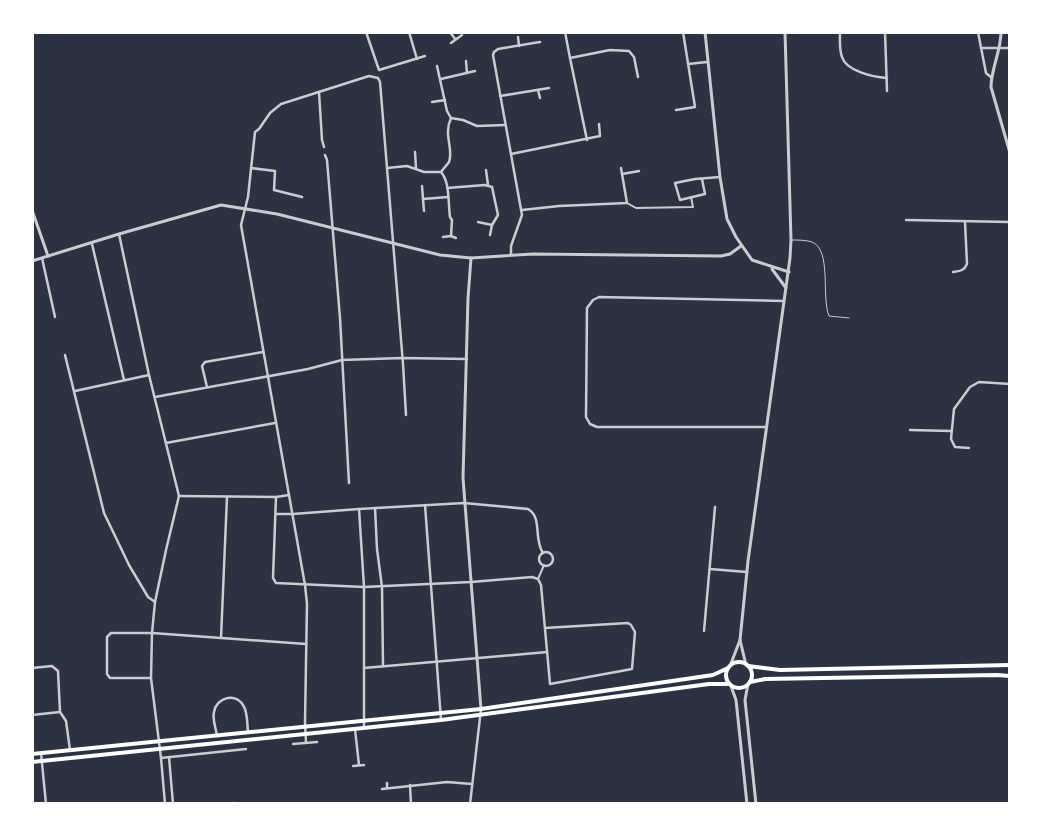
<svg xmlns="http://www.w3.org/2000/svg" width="1042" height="836" font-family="'Titillium Web',sans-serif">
<rect width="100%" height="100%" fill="#2d3142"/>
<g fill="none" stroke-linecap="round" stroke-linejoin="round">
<path stroke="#caccd0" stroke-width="1" d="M 792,240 C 798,240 806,240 812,242 C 832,250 821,297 829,316 L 849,318"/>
<g stroke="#caccd0" stroke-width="2">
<polyline points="627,203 636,208 693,207 691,197"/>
<polyline points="538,579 544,565"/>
</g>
<g stroke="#caccd0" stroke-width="2.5">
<polyline points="366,32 379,70 425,56"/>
<polyline points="409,32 417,59"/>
<polyline points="450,32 455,39"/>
<polyline points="565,32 570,58"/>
<path d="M 840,32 C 840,40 839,49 842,57 C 846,71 873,77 887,78"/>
<polyline points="885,32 887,91"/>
<polyline points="978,32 986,73 992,78"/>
<polyline points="518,37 519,46"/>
<polyline points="451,43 462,35"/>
<polyline points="981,48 1010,48"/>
<polyline points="466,61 467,73"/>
<polyline points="688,64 707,62"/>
<polyline points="437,66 447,111 451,118 463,120 477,126 505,125"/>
<polyline points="441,79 475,71"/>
<polyline points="538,90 540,98"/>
<polyline points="319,92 322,140 324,147"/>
<polyline points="500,96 549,88"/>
<polyline points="432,102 445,100"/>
<polyline points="676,110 695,107 683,32"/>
<polyline points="587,140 570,58 610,50 629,51 634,57 638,77"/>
<polyline points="415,152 416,168"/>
<polyline points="511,154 600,136 599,124"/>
<polyline points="325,155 327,160 340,318 349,483"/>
<polyline points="251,168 275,171 274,190 302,197"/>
<path d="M 387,168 L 407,166 L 424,172 L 441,172 C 450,182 448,203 450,217 L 452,220 L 451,236"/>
<polyline points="486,170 488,185"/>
<path d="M 441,172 C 443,169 447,165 449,162 C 454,149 443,135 451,118"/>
<polyline points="622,174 639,171"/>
<polyline points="702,179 705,194 680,200 675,183 695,179 720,177"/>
<polyline points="422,186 423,199 448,197"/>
<polyline points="447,188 485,185 492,187 498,215 492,225 490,235"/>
<polyline points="423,199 424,211"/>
<polyline points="522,210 559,206 627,203 621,168"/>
<polyline points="906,220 1010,222"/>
<polyline points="478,222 492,225"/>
<polyline points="119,234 149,375 179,496 166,550 155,602 152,633 151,678 161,758 165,804"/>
<polyline points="443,237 451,236 456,238"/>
<polyline points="92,244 124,380"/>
<polyline points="511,255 511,246 522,215 493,55 494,52 498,49 540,42"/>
<polyline points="42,258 55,317"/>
<path d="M 953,272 C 960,271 964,271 967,264 L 965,222"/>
<polyline points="65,355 104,513 129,565 148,597 155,602"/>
<polyline points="207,387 202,366 205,362 263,352"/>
<polyline points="75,391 149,375"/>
<polyline points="155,397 308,369 342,360 402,358 467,359"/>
<polyline points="766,427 597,427 590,424 586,417 587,308 593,300 599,297 784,301"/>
<polyline points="910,430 951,431"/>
<polyline points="166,443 275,423"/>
<polyline points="969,448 955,447 951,439 954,409 970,387 979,382 1010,384"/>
<polyline points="179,496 276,497 289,495"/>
<polyline points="276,497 273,578 276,583 364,587 471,582 532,577 538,579 541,585 550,684 632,669 635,632 631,625 628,623 545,628"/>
<polyline points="425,505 441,720"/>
<polyline points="375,508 377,549 382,587 383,666"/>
<polyline points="359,509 364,587 364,728"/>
<path d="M 276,514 L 293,514 L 359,509 L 464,503 L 528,509 C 543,518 533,538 543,553"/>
<circle cx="546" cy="559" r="7"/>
<polyline points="710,569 747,572"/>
<polyline points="704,631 715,507"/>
<polyline points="221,638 227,497"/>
<polyline points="32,668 52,666 58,671 60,712 66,721 70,750"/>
<polyline points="364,668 547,652"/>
<polyline points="151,678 110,678 107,674 107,637 111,633 152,633 306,644"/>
<polyline points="32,715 60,712"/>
<polyline points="355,729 359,765"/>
<path d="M 217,736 C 216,728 212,719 214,712 C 216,698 235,692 243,705 C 248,712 247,724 248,732"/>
<polyline points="306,743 305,722 307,604 305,585 241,225 248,197 255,132 259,129 270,113 281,104 369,76 378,78 380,82 403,364 406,415"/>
<polyline points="293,744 317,742"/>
<polyline points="41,753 46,804"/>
<polyline points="169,757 173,804"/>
<polyline points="161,758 246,749"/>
<polyline points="353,766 364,765"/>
<polyline points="387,783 387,788"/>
<polyline points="410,785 411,804"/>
<polyline points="382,789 447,782 472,784"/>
<polyline points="226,804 234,803"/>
<polyline points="470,804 481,709"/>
</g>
<g stroke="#caccd0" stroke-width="3">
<polyline points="705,32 720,177 727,219 736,237 752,260 789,272"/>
<path d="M 1001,32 C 1001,51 991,69 991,87 L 1010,153"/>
<polyline points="32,210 48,256"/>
<polyline points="471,258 468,298 463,478 481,709"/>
<polyline points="32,261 119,234 221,205 277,214 440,255 471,258 533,254 721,256 730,254 741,246"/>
<polyline points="772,269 786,288"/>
<polyline points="740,640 746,665"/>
<polyline points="730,666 740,640 748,561 790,258 791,240 785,32"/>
<polyline points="748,684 745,700 756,804"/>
<polyline points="731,686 736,700 747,804"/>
</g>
<g stroke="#fff" stroke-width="4">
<circle cx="739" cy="675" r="13"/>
<polyline points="748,666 780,670 1010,665"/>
<polyline points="750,682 765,679 997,675 1010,676"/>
<polyline points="32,754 481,709 713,675 728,668"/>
<polyline points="32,762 441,720 709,684 729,684"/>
</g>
</g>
<rect width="1042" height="836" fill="none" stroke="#ffffff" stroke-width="68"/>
</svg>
